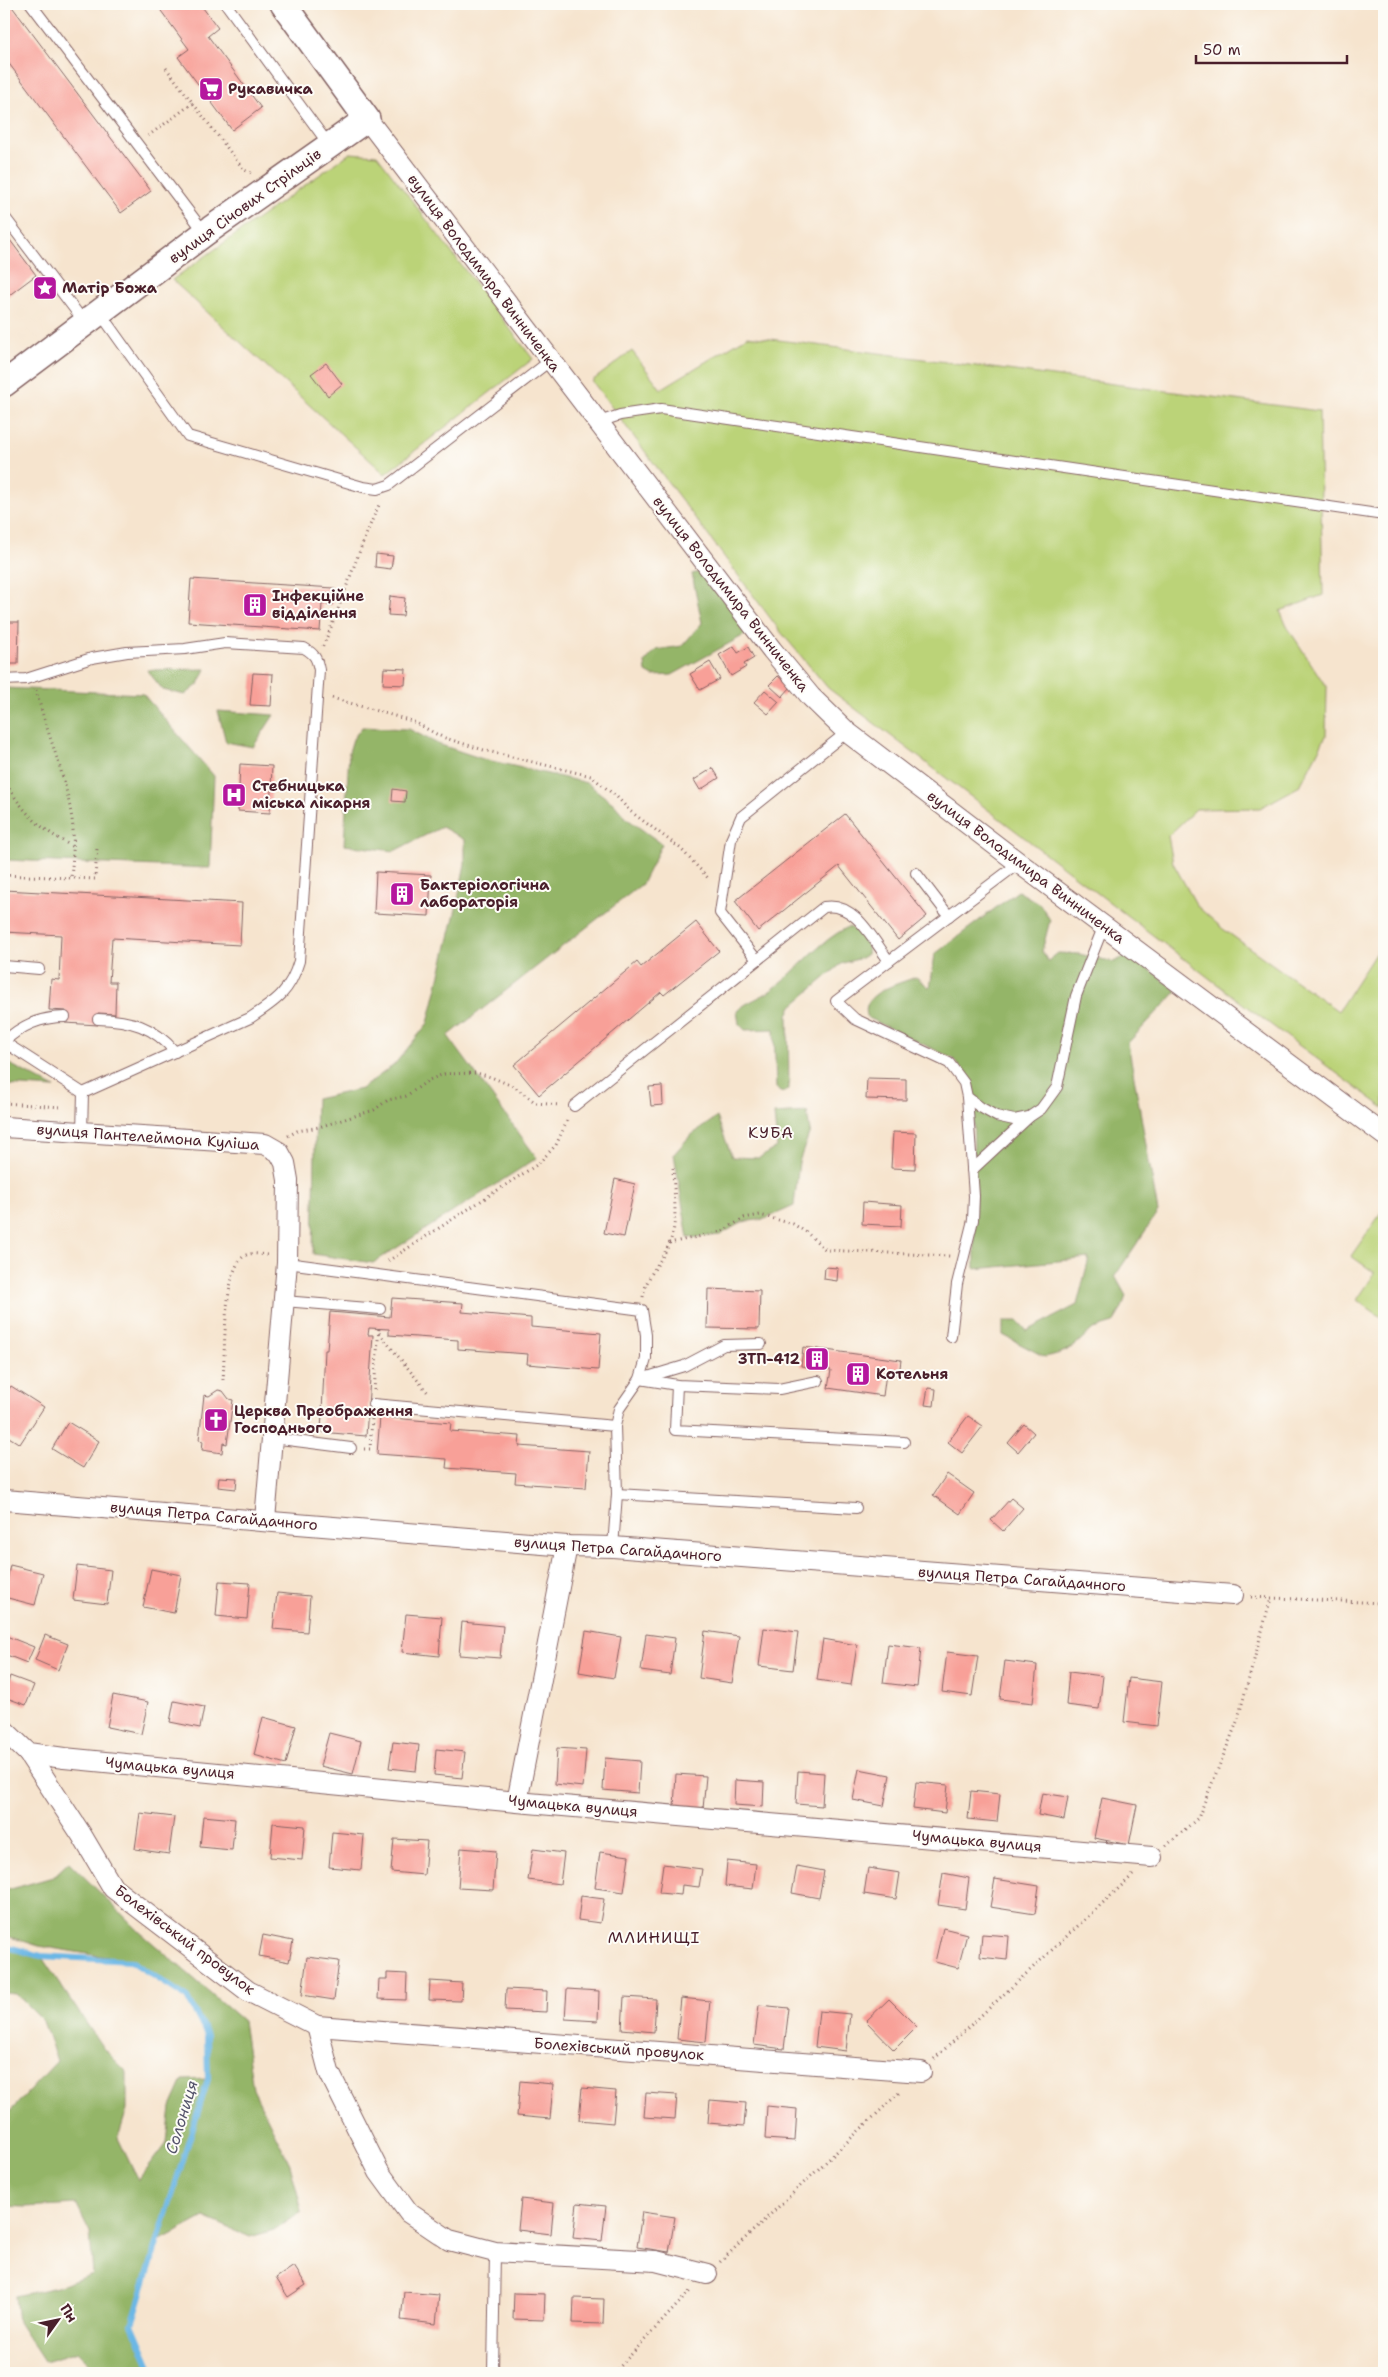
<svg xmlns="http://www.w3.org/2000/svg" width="1388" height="2377" font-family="'Shantell Sans',sans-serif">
<rect width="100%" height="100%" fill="#fdfcf7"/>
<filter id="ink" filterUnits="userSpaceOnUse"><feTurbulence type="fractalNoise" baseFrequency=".02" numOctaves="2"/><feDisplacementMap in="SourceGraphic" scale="10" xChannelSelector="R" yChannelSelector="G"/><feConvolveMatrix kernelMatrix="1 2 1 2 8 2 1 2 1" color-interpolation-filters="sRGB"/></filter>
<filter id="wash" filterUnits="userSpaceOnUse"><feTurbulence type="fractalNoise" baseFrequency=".0096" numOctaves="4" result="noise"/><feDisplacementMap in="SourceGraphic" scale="20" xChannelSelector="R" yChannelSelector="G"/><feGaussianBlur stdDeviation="1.12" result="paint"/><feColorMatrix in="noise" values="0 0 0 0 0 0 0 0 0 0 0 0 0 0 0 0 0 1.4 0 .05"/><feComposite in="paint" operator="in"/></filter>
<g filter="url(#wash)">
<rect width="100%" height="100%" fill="#f6e4ce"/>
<g fill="#bbd378" stroke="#827952">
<polygon points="350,153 377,155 533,359 385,474 172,280"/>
<polygon points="748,336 1319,411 1323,595 1280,611 1288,628 1327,688 1326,736 1300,786 1260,808 1196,809 1168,836 1173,863 1197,906 1223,929 1338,1011 1384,940 1384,1108 1259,1016 828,688 780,631 592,381 632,351 661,389"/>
<polygon points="1384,1209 1384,1319 1357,1300 1375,1273 1351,1256"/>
</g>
<g fill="#94b568" stroke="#6f6a4a">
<polygon points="703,571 748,633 672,675 653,676 646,672 645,662 656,650 682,646 702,623 692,574"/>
<polygon points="206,669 199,684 185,695 163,690 147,670"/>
<polygon points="4,688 143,694 214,776 210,868 4,860"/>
<polygon points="218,711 274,715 253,747 226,742"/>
<polygon points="362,727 409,729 438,744 483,759 587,783 614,804 626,818 662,844 642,884 448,1036 537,1158 373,1263 313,1254 316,1099 361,1089 394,1065 428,1023 456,909 465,864 465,840 442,827 394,851 344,845 349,752 353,739"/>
<path d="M 1018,891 L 1040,904 L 1050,920 L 1042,951 L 1048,961 L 1058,953 L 1079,954 L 1114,962 L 1130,954 L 1177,991 L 1128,1043 L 1158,1212 L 1115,1276 L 1126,1296 L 1121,1310 L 1113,1323 L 1093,1329 L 1074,1346 L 1061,1353 L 1045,1357 L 1003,1335 L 1003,1321 L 1018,1321 L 1027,1331 L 1077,1305 L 1089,1258 L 975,1269 L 973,1085 L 954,1059 L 868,1018 C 857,993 899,984 916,977 L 930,988 L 935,954 Z"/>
<path d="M 848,927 C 860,930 870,942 867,954 C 858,962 849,959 840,965 L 792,1006 L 788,1015 L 789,1089 L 782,1092 L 776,1088 L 774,1029 L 745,1030 L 739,1024 L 737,1011 C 747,1001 761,998 773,989 C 799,969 818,942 848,927 Z"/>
<polygon points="4,1061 55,1088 4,1085"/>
<polygon points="807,1112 810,1131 799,1162 794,1206 765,1219 742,1222 720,1235 688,1238 674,1154 690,1136 717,1117 732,1157 759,1158 777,1147 774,1114"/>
<polygon points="69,1862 141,1933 243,2021 253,2089 290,2164 302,2211 274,2230 250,2237 204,2217 157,2242 132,2324 153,2373 100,2373 78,2352 44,2362 18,2322 15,2296 57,2287 93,2274 90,2232 76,2204 25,2207 4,2206 4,2118 57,2061 43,2021 16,1994 4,1993 4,1946 41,1956 103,2048 127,2072 127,2109 118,2138 138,2180 167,2142 171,2107 183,2080 208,2079 207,2035 188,1998 131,1961 39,1946 10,1937 4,1932 4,1891 53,1877"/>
</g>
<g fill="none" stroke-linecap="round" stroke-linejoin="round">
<polyline stroke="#6cb7e5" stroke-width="6" points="4,1946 41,1956 131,1961 188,1998 207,2035 208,2079 132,2324 153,2373"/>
</g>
<g id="blocks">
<g fill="#f8a098">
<polygon points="4,4 10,4 151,191 121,213 4,57"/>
<polygon points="156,4 200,4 218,28 208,36 261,108 232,130 178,57 189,49"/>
<polygon points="4,232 36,275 4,299"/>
<polygon points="326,363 342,384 328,396 311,374"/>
<polygon points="376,554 393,556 391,569 375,567"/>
<polygon points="191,579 334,588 333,605 322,604 320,631 188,622"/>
<polygon points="390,596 405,598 403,616 388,615"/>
<polygon points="4,622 19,622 18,664 4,664"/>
<polygon points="734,646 738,653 748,647 754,658 744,664 746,667 731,676 719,655"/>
<polygon points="710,662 720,679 700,690 690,674"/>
<polygon points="384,668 406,669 405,685 383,684"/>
<polygon points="253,673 273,674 271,706 250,705"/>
<polygon points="778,676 791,687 782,697 769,685"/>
<polygon points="765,690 779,702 768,714 754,702"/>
<polygon points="240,764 272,766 270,813 238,811"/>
<polygon points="713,768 719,778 700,790 694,780"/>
<polygon points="393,789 406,791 405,802 392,801"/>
<polygon points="845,814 927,916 898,940 839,866 758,931 735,901"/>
<polygon points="376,872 431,875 429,916 374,913"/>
<polygon points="4,890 242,903 240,945 112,938 109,982 116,982 115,1014 98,1013 98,1025 65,1023 66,1011 49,1010 51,979 59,980 61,935 4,932"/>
<polygon points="696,922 719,951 664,995 661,992 539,1095 514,1065 637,962 641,967"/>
<polygon points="867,1078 906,1079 906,1100 866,1099"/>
<polygon points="662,1086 663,1105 651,1106 649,1087"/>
<polygon points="893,1132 916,1133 915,1169 891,1168"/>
<polygon points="615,1179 635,1184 624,1237 604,1233"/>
<polygon points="863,1202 902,1205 901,1226 862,1224"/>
<polygon points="825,1267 838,1268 837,1281 824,1279"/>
<polygon points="708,1289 760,1291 759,1329 707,1328"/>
<polygon points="392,1298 463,1303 462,1312 531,1318 531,1327 601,1333 598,1370 527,1364 528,1354 458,1349 458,1340 389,1335 389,1329 369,1328 368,1335 373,1335 366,1436 321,1432 325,1350 327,1350 330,1312 390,1317"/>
<polygon points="803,1347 901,1360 899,1375 886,1373 883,1396 828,1388 831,1370 801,1366"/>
<polygon points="11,1386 44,1407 20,1444 4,1434 4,1397"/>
<polygon points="928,1388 936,1389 934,1406 925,1405"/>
<polygon points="218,1390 223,1391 229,1399 233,1400 227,1444 223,1443 222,1453 202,1450 203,1441 199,1440 204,1395 209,1396"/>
<polygon points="968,1416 983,1426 962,1453 948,1442"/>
<polygon points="380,1417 451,1423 450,1431 520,1436 519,1446 589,1451 586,1488 515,1483 516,1473 446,1468 447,1459 377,1454"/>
<polygon points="68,1422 99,1441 83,1468 52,1449"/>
<polygon points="1024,1424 1034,1433 1018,1452 1008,1443"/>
<polygon points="947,1474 974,1493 960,1514 933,1495"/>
<polygon points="219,1477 237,1478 236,1489 218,1487"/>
<polygon points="1011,1498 1023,1508 1003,1531 991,1520"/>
<polygon points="10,1565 43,1573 35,1605 4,1597"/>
<polygon points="77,1566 111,1570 107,1604 73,1600"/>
<polygon points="151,1569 181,1575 174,1613 143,1607"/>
<polygon points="219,1581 250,1583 247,1619 216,1616"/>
<polygon points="277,1593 310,1596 307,1632 273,1629"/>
<polygon points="406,1614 442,1617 439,1656 402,1652"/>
<polygon points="462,1622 503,1626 500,1658 459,1655"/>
<polygon points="764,1628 798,1632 793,1670 759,1666"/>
<polygon points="586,1631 621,1637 614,1678 579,1672"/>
<polygon points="705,1631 739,1636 732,1683 699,1678"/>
<polygon points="646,1634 675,1638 670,1675 641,1671"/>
<polygon points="4,1635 34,1647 27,1663 4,1654"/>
<polygon points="45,1635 68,1644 58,1670 35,1660"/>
<polygon points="823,1639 857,1645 851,1685 817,1680"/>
<polygon points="888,1644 921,1648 917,1687 883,1683"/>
<polygon points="947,1652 978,1656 972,1696 942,1692"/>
<polygon points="1005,1661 1037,1665 1033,1703 1000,1699"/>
<polygon points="1069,1672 1103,1676 1099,1709 1066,1705"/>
<polygon points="10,1676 34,1685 26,1705 4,1697"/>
<polygon points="1129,1678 1162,1682 1157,1726 1124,1722"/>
<polygon points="113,1695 148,1702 141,1734 107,1727"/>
<polygon points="174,1701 204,1707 200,1728 170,1722"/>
<polygon points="263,1717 296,1726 286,1764 254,1755"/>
<polygon points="329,1733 361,1741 353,1774 320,1766"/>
<polygon points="393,1742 419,1745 416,1771 389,1768"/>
<polygon points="557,1748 586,1750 583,1787 555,1784"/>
<polygon points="436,1749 465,1752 462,1778 434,1775"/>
<polygon points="605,1758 640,1761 638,1793 603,1790"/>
<polygon points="859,1769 890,1775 884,1806 853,1800"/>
<polygon points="798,1771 824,1773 822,1806 796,1804"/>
<polygon points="676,1774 706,1776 703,1809 674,1807"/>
<polygon points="735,1780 764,1782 763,1807 734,1805"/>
<polygon points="916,1782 948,1785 945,1813 913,1809"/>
<polygon points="971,1791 1000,1794 997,1822 968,1819"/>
<polygon points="1042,1793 1068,1797 1064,1820 1038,1815"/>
<polygon points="1102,1798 1137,1805 1129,1845 1094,1838"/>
<polygon points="140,1813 174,1817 169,1854 135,1849"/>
<polygon points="203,1816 235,1819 232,1850 200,1847"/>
<polygon points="273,1823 305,1826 302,1860 270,1857"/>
<polygon points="332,1832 364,1835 361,1870 329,1867"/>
<polygon points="394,1839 427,1841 424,1875 391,1872"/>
<polygon points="461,1848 496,1851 493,1890 458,1888"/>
<polygon points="533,1849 564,1853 560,1884 528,1880"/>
<polygon points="600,1852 629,1856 624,1892 595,1888"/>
<polygon points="727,1861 756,1864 753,1889 725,1886"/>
<polygon points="663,1864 702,1869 699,1887 682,1885 681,1895 659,1893"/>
<polygon points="797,1866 824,1871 819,1898 792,1893"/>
<polygon points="868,1868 900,1873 896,1899 864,1894"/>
<polygon points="943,1873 969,1878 965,1909 938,1905"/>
<polygon points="995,1879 1039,1886 1035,1914 990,1907"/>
<polygon points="581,1896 604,1899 600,1923 578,1920"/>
<polygon points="943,1928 967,1934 958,1968 935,1962"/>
<polygon points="982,1934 1009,1936 1007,1960 980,1957"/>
<polygon points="263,1935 293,1941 289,1962 259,1956"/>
<polygon points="307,1957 339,1961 334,2000 302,1995"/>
<polygon points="387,1973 407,1974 406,2000 378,1999 379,1979 387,1979"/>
<polygon points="430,1981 462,1983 461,2001 429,2000"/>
<polygon points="506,1989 547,1991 546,2012 505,2010"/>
<polygon points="567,1989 599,1991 598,2021 565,2019"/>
<polygon points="624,1997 656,1999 654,2032 622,2029"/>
<polygon points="681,1998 710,2001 706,2042 677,2039"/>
<polygon points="889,1999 917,2027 894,2050 866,2021"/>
<polygon points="759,2005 789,2008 784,2049 754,2045"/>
<polygon points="819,2011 850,2014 846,2051 815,2047"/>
<polygon points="520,2081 553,2084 550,2119 517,2116"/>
<polygon points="582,2088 616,2091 613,2123 579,2120"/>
<polygon points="646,2093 677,2095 675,2119 644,2117"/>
<polygon points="710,2100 746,2103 744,2126 708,2123"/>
<polygon points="767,2106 797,2109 795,2141 765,2139"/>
<polygon points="521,2199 554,2203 551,2234 518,2230"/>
<polygon points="577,2203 606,2206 602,2241 573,2238"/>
<polygon points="642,2212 675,2217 669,2252 637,2247"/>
<polygon points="294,2266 306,2285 288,2297 276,2278"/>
<polygon points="404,2292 439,2295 436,2324 401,2320"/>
<polygon points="514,2293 545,2294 544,2320 513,2319"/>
<polygon points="574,2298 604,2299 603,2324 573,2323"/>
</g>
</g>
</g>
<g filter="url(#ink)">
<use href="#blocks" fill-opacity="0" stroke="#866464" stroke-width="1"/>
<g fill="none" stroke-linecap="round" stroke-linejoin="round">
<defs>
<g id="service">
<polyline points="31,4 205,233"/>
<polyline points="226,4 329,145"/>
<polyline points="4,216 85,323"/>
<polyline points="100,313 188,436 363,487 377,489 389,485 551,360"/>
<polyline points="599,422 620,415 661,409 1384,515"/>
<path d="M 4,680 L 26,679 L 92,658 L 127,652 L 185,649 L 225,643 L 304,648 C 315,654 317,659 319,670 L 299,961 C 290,992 276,1001 250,1018 L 83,1093 L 82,1132"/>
<polyline points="1019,863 836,1001 855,1019 949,1063 964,1083 967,1097 980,1107 996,1116 1014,1120 1029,1117 1041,1109 1057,1087 1076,996 1104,925"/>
<polyline points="916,873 949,916"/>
<polyline points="757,960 720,913 731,840 741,817 847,732"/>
<polyline points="4,966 39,969"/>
<path d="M 98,1019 C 130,1020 154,1026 175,1052"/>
<polyline points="4,1042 83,1093"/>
<path d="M 4,1042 C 21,1025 41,1017 65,1017"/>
<path d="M 574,1106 L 824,907 C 855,901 873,940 889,961"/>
<polyline points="972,1170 1028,1118"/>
<polyline points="287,1263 642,1310 646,1335 646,1359 640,1379 619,1409 615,1426 617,1494 613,1547"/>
<polyline points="284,1301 380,1309"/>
<polyline points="951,1337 957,1284 973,1220 974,1196 967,1097"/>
<polyline points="644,1378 684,1366 724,1345 761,1344"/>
<polyline points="640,1379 677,1385 779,1389 818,1381"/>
<polyline points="677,1385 675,1430 904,1442"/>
<polyline points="373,1404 615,1426"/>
<polyline points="272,1438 351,1448"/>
<polyline points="617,1494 856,1508"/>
<polyline points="493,2373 495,2252"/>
</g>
<g id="minor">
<polyline points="367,119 772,650 811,697 847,732 1019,863 1384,1135"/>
<polyline points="4,1127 265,1144 279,1152 285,1163 288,1180 287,1263 265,1520"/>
<polyline points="4,1500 567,1546 613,1547 1233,1595"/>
<polyline points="4,1730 28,1753 64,1758 517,1802 1152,1857"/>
<polyline points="28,1753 81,1834 113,1888 248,1991 317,2026 921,2072"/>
<polyline points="517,1802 567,1546"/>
<polyline points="317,2026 329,2072 379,2172 409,2213 449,2240 495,2252 656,2261 707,2274"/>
</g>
<polyline id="tertiary" points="4,384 205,233 367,119 283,4"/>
</defs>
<use href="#service" stroke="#866464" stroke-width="12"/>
<use href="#minor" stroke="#866464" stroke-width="22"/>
<use href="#tertiary" stroke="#866464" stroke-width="28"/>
<g stroke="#866464" stroke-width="3" stroke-dasharray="1 4" stroke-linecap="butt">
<polyline points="166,68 244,170 252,173"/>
<polyline points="148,136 193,103"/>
<path d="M 323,646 C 344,599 358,549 380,503"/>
<path d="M 36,690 C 46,731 64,770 71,813 C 75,834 73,856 71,878"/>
<polyline points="332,698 412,721 442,737 487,751 591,776 617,797 630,811 680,848 709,879"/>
<path d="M 4,780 C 25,815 38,827 73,847"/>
<polyline points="4,875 95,879 97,849"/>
<polyline points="4,1103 61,1107"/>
<polyline points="288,1136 297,1131 319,1127 374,1110 388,1100 406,1096 429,1080 444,1074 476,1073 491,1077 515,1087 536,1103 560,1105"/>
<polyline points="669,1243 721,1232 744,1218 760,1215 793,1224 806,1232 826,1250 950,1256"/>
<polyline points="388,1261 538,1164 556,1145 568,1119"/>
<path d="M 643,1297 C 646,1275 662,1262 670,1242 C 679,1220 673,1189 673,1166"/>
<polyline points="379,1333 429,1394"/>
<path d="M 223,1380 C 225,1354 223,1273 243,1257 C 250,1251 261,1255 269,1255"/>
<polyline points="374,1390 379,1328"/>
<polyline points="364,1449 370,1449 372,1419"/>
<polyline points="1251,1597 1384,1603"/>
<polyline points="1166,1846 1198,1818 1237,1722 1271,1598"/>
<polyline points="934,2059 1133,1875"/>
<polyline points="720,2262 901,2091"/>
<polyline points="614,2373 692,2289"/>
</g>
<use href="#service" stroke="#fff" stroke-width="10"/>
<use href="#minor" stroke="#fff" stroke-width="20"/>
<use href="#tertiary" stroke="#fff" stroke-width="25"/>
</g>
</g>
<defs>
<symbol id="supermarket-square" viewBox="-11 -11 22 22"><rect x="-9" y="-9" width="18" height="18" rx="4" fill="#b5179e" stroke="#fdfcf7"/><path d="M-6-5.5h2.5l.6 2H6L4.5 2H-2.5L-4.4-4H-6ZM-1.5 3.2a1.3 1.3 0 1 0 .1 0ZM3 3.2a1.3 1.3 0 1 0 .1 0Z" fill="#fff"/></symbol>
<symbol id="sight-square" viewBox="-11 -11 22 22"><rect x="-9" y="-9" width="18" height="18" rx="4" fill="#b5179e" stroke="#fdfcf7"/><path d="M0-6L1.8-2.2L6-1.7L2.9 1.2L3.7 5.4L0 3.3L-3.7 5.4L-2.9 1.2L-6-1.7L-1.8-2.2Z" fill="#fff"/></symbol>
<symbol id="building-square" viewBox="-11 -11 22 22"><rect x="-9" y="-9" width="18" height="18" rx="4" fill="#b5179e" stroke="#fdfcf7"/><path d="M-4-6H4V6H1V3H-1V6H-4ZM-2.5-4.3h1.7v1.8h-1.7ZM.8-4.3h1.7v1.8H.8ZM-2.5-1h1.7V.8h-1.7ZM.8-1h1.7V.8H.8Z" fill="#fff"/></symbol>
<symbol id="hospital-square" viewBox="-11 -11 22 22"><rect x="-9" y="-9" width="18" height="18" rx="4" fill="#b5179e" stroke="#fdfcf7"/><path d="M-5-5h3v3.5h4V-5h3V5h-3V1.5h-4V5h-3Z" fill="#fff"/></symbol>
<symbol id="church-square" viewBox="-11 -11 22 22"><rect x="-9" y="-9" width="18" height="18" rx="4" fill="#b5179e" stroke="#fdfcf7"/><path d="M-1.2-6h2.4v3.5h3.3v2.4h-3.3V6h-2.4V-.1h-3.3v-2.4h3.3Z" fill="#fff"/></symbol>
</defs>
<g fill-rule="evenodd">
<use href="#supermarket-square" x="197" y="75" width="28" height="28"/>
<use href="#sight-square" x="31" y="274" width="28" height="28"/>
<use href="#building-square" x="241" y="591" width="28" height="28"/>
<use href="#hospital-square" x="220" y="781" width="28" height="28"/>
<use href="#building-square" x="388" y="880" width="28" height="28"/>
<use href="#building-square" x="803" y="1345" width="28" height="28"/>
<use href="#building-square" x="844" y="1360" width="28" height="28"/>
<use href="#church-square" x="202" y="1406" width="28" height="28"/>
</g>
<g text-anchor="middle" stroke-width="4" stroke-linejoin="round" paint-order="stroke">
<g font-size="15" font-weight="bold" fill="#4a1f2b" stroke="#fdfcf7" text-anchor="start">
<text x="228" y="94">Рукавичка</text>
<text x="62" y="293">Матір Божа</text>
<text x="272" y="601">Інфекційне<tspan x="272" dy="17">відділення</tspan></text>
<text x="252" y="791">Стебницька<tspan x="252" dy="17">міська лікарня</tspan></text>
<text x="420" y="890">Бактеріологічна<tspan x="420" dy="17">лабораторія</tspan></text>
<text x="800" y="1364" text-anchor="end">ЗТП-412</text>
<text x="876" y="1379">Котельня</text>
<text x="234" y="1416">Церква Преображення<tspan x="234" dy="17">Господнього</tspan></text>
</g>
<g font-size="15" fill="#4a1f2b" stroke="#fdfcf7">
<text transform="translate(245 206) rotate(-36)" y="5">вулиця Січових Стрільців</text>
<text transform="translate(484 273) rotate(53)" y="5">вулиця Володимира Винниченка</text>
<text transform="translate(731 594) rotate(52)" y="5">вулиця Володимира Винниченка</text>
<text transform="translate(1026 867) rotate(37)" y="5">вулиця Володимира Винниченка</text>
<text transform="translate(148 1137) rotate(4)" y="5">вулиця Пантелеймона Куліша</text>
<text transform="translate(214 1516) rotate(5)" y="5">вулиця Петра Сагайдачного</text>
<text transform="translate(618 1549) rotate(4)" y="5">вулиця Петра Сагайдачного</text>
<text transform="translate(1022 1579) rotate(4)" y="5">вулиця Петра Сагайдачного</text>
<text transform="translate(170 1768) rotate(5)" y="5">Чумацька вулиця</text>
<text transform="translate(573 1806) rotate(5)" y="5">Чумацька вулиця</text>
<text transform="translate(977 1841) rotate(5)" y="5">Чумацька вулиця</text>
<text transform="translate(185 1940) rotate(37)" y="5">Болехівський провулок</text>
<text transform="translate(619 2049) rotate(4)" y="5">Болехівський провулок</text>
</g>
<g font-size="16" letter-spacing="1" fill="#4a1f2b" stroke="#fdfcf7">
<text x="771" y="1138">КУБА</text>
<text x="654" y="1943">МЛИНИЩІ</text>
</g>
<g font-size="16" font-style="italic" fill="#56546c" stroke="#fdfcf7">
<text transform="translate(181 2117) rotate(-73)" y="6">Солониця</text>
</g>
</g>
<rect width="1388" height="2377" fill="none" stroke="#fdfcf7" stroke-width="20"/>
<g transform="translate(58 2320) rotate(57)" stroke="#fdfcf7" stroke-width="4" paint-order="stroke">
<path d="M0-4L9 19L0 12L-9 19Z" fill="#4a1f2b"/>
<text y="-8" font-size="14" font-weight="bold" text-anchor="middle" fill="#4a1f2b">Пн</text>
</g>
<path d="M1196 55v8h151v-8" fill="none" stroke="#4a1f2b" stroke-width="2.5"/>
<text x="1203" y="55" font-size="15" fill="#4a1f2b" stroke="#fdfcf7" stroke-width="4" paint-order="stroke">50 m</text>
</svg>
